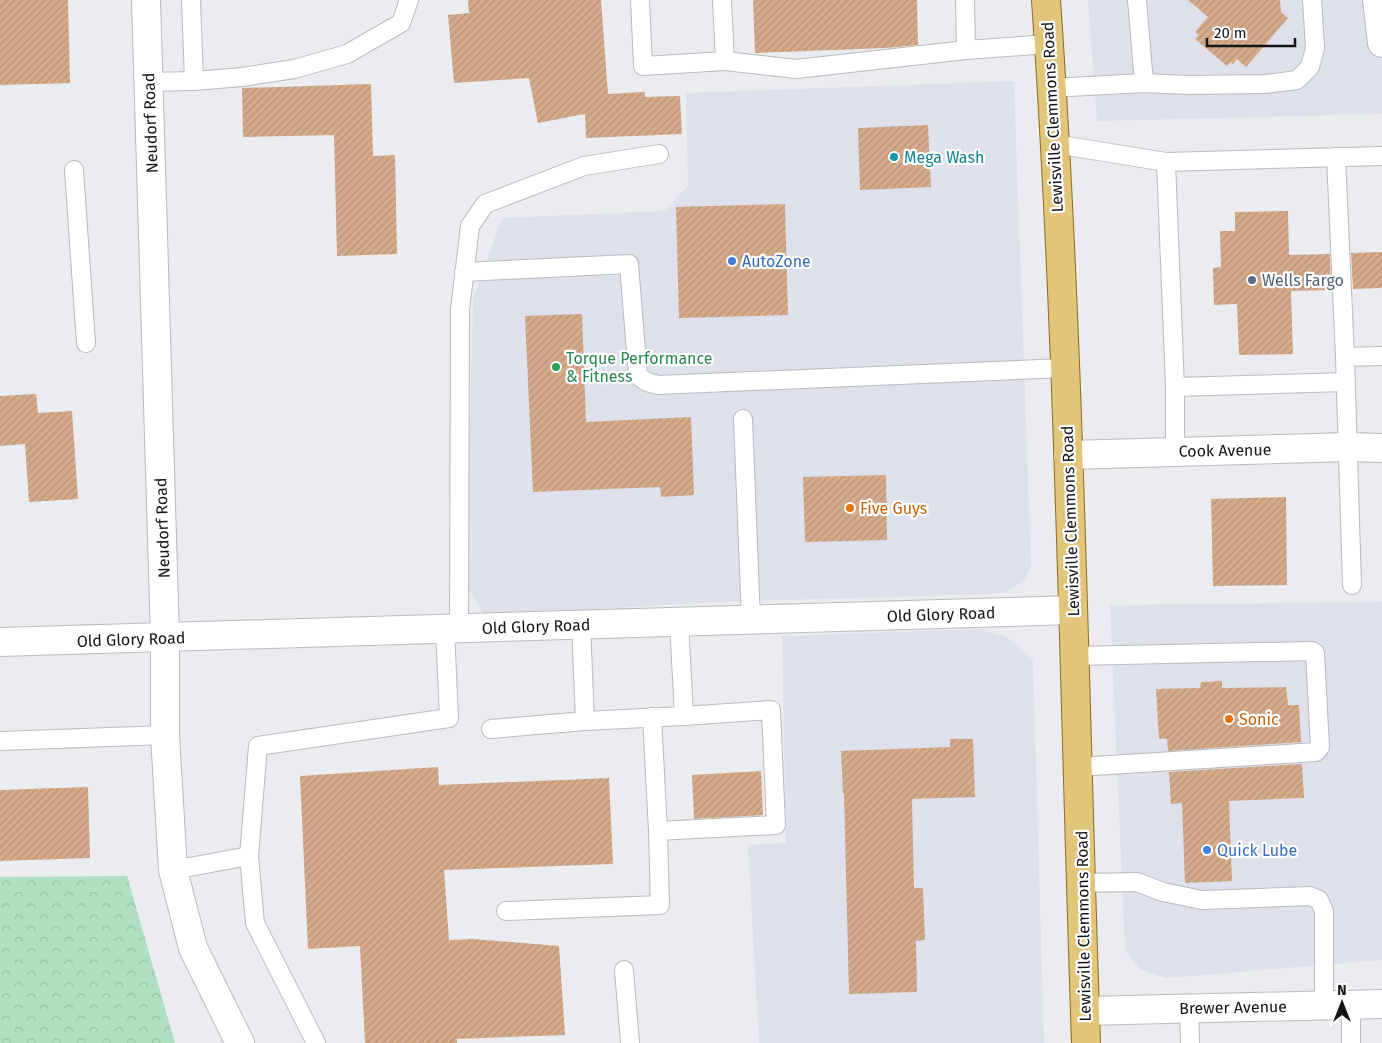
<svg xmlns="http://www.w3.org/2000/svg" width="1382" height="1043" font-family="'Fira Sans',sans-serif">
<defs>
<pattern id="forest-crowns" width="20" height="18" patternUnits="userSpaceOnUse" patternTransform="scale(1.25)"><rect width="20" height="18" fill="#afdfc0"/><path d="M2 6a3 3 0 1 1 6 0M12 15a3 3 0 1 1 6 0" fill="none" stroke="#96bea4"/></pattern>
<pattern id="building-hatch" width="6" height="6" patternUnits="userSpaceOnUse" patternTransform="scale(1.25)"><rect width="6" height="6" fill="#d5ab8b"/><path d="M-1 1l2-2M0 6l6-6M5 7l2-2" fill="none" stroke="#b69277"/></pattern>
</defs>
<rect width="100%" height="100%" fill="#ebecf0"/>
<g fill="#dee1ec">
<polygon points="1088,0 1382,0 1382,114 1097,121"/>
<polygon points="1014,81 1031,565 1024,581 1006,592 990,594 719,602 484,615 466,585 473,300 502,218 664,211 688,186 686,93"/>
<polygon points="1382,602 1382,960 1166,978 1140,969 1125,950 1110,605"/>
<polygon points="979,629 1007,637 1033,660 1044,1043 759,1043 748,845 786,843 782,636"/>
</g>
<polygon fill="url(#forest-crowns)" points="127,876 175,1043 0,1043 0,877"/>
<g fill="url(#building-hatch)">
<polygon points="0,0 68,0 70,83 0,85"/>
<polygon points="468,0 601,0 608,94 645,92 645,97 680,96 682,134 586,138 585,114 538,123 529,78 454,83 448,15 469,13"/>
<polygon points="753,0 917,0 918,45 885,48 755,53"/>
<polygon points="1188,0 1280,0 1281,12 1288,18 1246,67 1237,59 1233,64 1231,62 1227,66 1195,39 1199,35 1195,32 1208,17"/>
<polygon points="371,84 373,156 395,155 397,254 337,256 334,135 243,137 242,88"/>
<polygon points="928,125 931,187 860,190 858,128"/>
<polygon points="785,204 788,315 679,318 676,207"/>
<polygon points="1288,211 1289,255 1330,254 1331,290 1291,291 1293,354 1239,355 1237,304 1214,305 1213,268 1221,267 1220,231 1235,231 1235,212"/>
<polygon points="1382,252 1382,288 1353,289 1351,253"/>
<polygon points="582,314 586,422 691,417 694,495 661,497 660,487 533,492 525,316"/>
<polygon points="36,394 38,413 72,411 78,499 29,502 25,444 0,446 0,396"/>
<polygon points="886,475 887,540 805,542 803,477"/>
<polygon points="1286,497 1287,585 1213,586 1211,499"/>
<polygon points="1222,681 1222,688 1286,687 1288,705 1299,705 1301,742 1168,751 1167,739 1159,739 1156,689 1200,688 1201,682"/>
<polygon points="950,739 973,739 975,797 912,799 914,888 923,888 925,940 916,941 917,992 849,994 844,794 843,794 841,751 950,747"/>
<polygon points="1302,764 1304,798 1229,801 1232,881 1185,883 1182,803 1171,804 1169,772"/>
<polygon points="438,767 439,785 609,778 613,864 444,870 449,940 473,939 559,946 565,1035 457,1039 457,1043 365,1043 360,946 308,949 300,776"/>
<polygon points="761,771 763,815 694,819 692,775"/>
<polygon points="88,787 90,858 0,861 0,790"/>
</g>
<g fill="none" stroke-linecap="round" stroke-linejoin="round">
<defs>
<g id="service">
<polyline points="191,0 194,81"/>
<polyline points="640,0 643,66 725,61 722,0"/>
<polyline points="965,0 966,50"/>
<polyline points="1137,0 1144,83"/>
<polyline points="725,61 796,69 966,50 1049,44"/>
<polyline points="148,82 194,81 242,77 294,69 347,54 401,23 409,0"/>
<polyline points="1051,88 1144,83 1188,85 1266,84 1297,80 1310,67 1315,48 1312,0"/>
<polyline points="1055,144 1166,162 1382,156"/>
<polyline points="1336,157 1345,357"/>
<polyline points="1166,162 1175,387 1175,451"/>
<polyline points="74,170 86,343"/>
<polyline points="464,272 629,264 638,376 647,382 658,385 1064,368"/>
<polyline points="1175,387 1345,382"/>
<polyline points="743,419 751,620"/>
<polyline points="1352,585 1345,357 1382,356"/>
<polyline points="581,625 585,721 684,716 679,622"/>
<polyline points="459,628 460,310 470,226 485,204 584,166 659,154"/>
<polyline points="1074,656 1312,651 1315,653 1320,747 1316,752 1078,767"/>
<polyline points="652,717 658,831"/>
<polyline points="491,729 585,721"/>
<polyline points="0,741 165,735"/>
<polyline points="173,870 249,856"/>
<polyline points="1082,883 1137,882 1163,892 1202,900 1310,896 1319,900 1324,911 1324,1005"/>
<polyline points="506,911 660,905 658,831 776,825 771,710 684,716"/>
<polyline points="624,970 630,1043"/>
<polyline points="1189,1008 1190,1043"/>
<polyline points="316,1043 255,923 249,856 258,746 449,718 445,629"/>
<polyline points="1351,1043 1351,1005"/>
</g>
<g id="minor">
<polyline points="146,0 165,638 165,735 173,870 193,948 240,1043"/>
<polyline points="1377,0 1382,43"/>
<polyline points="1068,455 1348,447 1382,448"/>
<polyline points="0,642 1073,610"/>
<polyline points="1085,1011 1382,1004"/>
</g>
<path id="primary" d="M 1046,0 C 1070,347 1074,695 1086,1043"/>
</defs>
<use href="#service" stroke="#b9babd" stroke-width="20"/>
<use href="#minor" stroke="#b9babd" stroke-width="30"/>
<use href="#primary" stroke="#8c6e1e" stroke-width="30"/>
<use href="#service" stroke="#fff" stroke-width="18"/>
<use href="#minor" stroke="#fff" stroke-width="28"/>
<use href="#primary" stroke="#e1c57b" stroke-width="28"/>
</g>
<circle fill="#0f9aa8" stroke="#fff" stroke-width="2" cx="894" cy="157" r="5"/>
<g fill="#3f7fe0" stroke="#fff" stroke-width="2">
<circle cx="732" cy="261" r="5"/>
<circle cx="1207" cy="850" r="5"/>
</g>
<circle fill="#5c6f8a" stroke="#fff" stroke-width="2" cx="1252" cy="280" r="5"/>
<circle fill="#2e9e5b" stroke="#fff" stroke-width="2" cx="556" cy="367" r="5"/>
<g fill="#e8710a" stroke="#fff" stroke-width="2">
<circle cx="850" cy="508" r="5"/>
<circle cx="1229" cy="719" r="5"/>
</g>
<g text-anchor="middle" stroke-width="4.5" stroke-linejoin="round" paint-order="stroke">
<g font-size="16" fill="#141416" stroke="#fff">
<text transform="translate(1052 117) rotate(-93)" y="6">Lewisville Clemmons Road</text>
<text transform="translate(150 123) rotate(-92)" y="6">Neudorf Road</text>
<text transform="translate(1225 450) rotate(-1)" y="6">Cook Avenue</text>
<text transform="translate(1070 521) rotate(-92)" y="6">Lewisville Clemmons Road</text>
<text transform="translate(162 528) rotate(-92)" y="6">Neudorf Road</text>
<text transform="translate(941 614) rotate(-2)" y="6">Old Glory Road</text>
<text transform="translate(536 626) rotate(-2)" y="6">Old Glory Road</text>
<text transform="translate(131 639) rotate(-2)" y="6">Old Glory Road</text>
<text transform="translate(1083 926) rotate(-91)" y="6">Lewisville Clemmons Road</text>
<text transform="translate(1233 1007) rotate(-1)" y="6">Brewer Avenue</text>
</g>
<g font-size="16" fill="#0d838f" stroke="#fff" text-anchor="start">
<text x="904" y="163">Mega Wash</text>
</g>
<g font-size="16" fill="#366cbe" stroke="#fff" text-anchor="start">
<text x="742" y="267">AutoZone</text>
<text x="1217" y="856">Quick Lube</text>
</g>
<g font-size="16" fill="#4e5e75" stroke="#fff" text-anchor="start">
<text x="1262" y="286">Wells Fargo</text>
</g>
<g font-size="16" fill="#27864d" stroke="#fff" text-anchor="start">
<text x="566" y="364">Torque Performance<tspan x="566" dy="18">&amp; Fitness</tspan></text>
</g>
<g font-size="16" fill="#c56008" stroke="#fff" text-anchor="start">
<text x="860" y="514">Five Guys</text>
<text x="1239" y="725">Sonic</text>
</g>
</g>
<g transform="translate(1342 1003)" stroke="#ffffff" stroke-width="4" paint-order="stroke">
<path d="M0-4L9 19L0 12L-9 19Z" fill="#141416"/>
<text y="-8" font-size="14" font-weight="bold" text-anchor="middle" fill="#141416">N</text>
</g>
<path d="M1207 38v8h88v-8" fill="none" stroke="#141416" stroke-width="2.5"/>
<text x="1214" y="38" font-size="15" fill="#141416" stroke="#ffffff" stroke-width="4" paint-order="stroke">20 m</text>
</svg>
